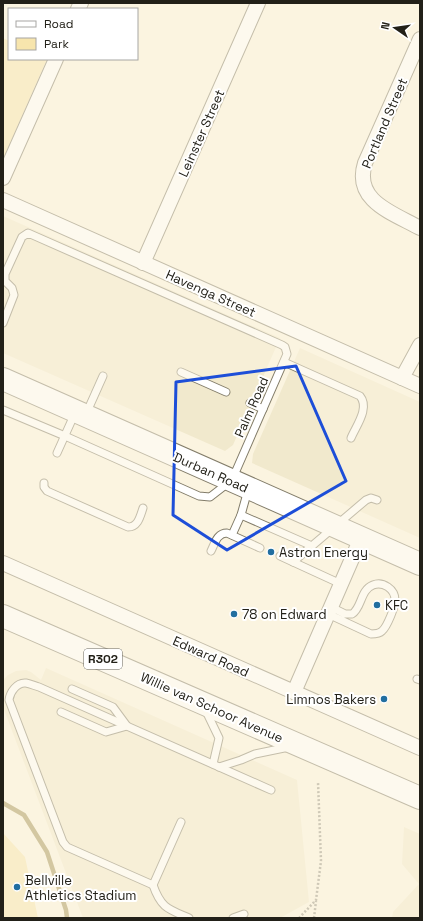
<svg xmlns="http://www.w3.org/2000/svg" width="423" height="921" font-family="'Space Grotesk',sans-serif">
<rect width="100%" height="100%" fill="#fbf4e0"/>
<g fill="#f1e9cd">
<polygon points="3,216 280,338 233,445 225,451 3,353"/>
<polygon points="300,348 420,402 420,538 252,463 253,454"/>
<polygon points="46,668 297,780 309,902 280,918 83,918 3,707 3,680 8,675 16,671 26,670 31,672 41,680"/>
<polygon points="404,827 420,834 420,918 392,918 393,912 419,884 402,864"/>
</g>
<g fill="#f7e5ad">
<polygon points="3,38 9,41 9,59 47,59 3,159"/>
<polygon points="3,833 25,857 38,918 3,918"/>
</g>
<g fill="none" stroke-linecap="round" stroke-linejoin="round">
<polyline stroke="#a39156" stroke-width="4.5" points="3,803 24,815 47,852 66,910 67,918"/>
<defs>
<g id="service">
<polyline points="3,323 14,295 12,288 5,281 5,274 22,237 28,233 282,345 285,347 287,354 232,480 210,497 199,496 65,436 3,410"/>
<path d="M 284,362 L 360,396 C 370,408 356,426 351,438"/>
<polyline points="181,372 226,392"/>
<polyline points="250,403 263,409"/>
<polyline points="86,414 103,376"/>
<polyline points="57,453 75,413"/>
<path d="M 44,483 L 44,487 L 47,491 L 128,527 C 138,527 140,517 143,508"/>
<polyline points="241,515 312,546"/>
<polyline points="232,535 241,515 248,490"/>
<path d="M 211,551 C 215,543 217,533 227,533 L 260,548"/>
<polyline points="280,556 341,584"/>
<polyline points="293,562 366,500 371,498 377,500"/>
<path d="M 328,614 L 371,634 C 375,634 379,634 382,631 C 387,627 396,605 395,600 C 395,589 383,581 373,585 C 360,590 362,608 352,614 L 345,614 L 331,607"/>
<polyline points="417,679 420,680"/>
<polyline points="206,711 219,738 213,764"/>
<polyline points="61,712 106,732 127,726 113,707 72,689"/>
<polyline points="219,767 241,760 255,754 289,747"/>
<path d="M 181,822 L 153,885 L 67,847 L 63,842 L 9,700 C 10,692 17,682 26,683 C 31,684 35,686 39,687 L 271,790"/>
<path d="M 153,885 C 161,908 168,909 189,918"/>
<polyline points="233,918 244,914"/>
</g>
<g id="minor">
<polyline points="78,9 81,3"/>
<path d="M 420,39 L 365,163 C 353,201 393,213 420,228"/>
<polyline points="3,178 56,59"/>
<polyline points="3,200 420,386"/>
<polyline points="143,263 258,3"/>
<polyline points="402,378 420,345"/>
<polyline points="3,563 420,748"/>
<polyline points="294,692 361,538"/>
</g>
<g id="primary">
<polyline points="3,379 420,564"/>
<polyline points="3,616 420,798"/>
</g>
</defs>
<use href="#service" stroke="#827c69" stroke-width="9"/>
<use href="#minor" stroke="#827c69" stroke-width="16"/>
<use href="#primary" stroke="#827c69" stroke-width="24"/>
<g stroke="#999486" stroke-width="2.5" stroke-dasharray="2 2" stroke-linecap="butt">
<polyline points="299,918 316,900 321,861 318,782"/>
<polyline points="314,918 316,901"/>
</g>
<use href="#service" stroke="#fff" stroke-width="7"/>
<use href="#minor" stroke="#fff" stroke-width="14"/>
<use href="#primary" stroke="#fff" stroke-width="22"/>
</g>
<path d="M0 0H423V921H0ZM 296,366 L 346,481 L 227,550 L 173,515 L 176,382 Z" fill="#fbf4e0" fill-opacity=".55" fill-rule="evenodd"/>
<path fill="none" stroke="#1d4ed8" stroke-width="3" stroke-linejoin="round" d="M 296,366 L 346,481 L 227,550 L 173,515 L 176,382 Z"/>
<g fill="#216ea0" stroke="#fff" stroke-width="1.5">
<circle cx="271" cy="552" r="4"/>
<circle cx="377" cy="605" r="4"/>
<circle cx="234" cy="614" r="4"/>
<circle cx="384" cy="699" r="4"/>
<circle cx="17" cy="887" r="4"/>
</g>
<g text-anchor="middle" stroke-width="4" stroke-linejoin="round" paint-order="stroke">
<rect fill="#fff" stroke="#64635d" stroke-width="1" x="84" y="649" width="38" height="20" rx="3"/>
<g font-size="12" font-weight="bold" fill="#222018">
<text x="103" y="663">R302</text>
</g>
<g font-size="13" fill="#222018" stroke="#fff">
<text transform="translate(384 123) rotate(-67)" y="5">Portland Street</text>
<text transform="translate(201 133) rotate(-66)" y="5">Leinster Street</text>
<text transform="translate(211 293) rotate(24)" y="5">Havenga Street</text>
<text transform="translate(251 407) rotate(-66)" y="5">Palm Road</text>
<text transform="translate(211 472) rotate(24)" y="5">Durban Road</text>
<text transform="translate(211 656) rotate(24)" y="5">Edward Road</text>
<text transform="translate(212 707) rotate(24)" y="5">Willie van Schoor Avenue</text>
</g>
<g font-size="13" fill="#222018" stroke="#fff" text-anchor="start">
<text x="279" y="557">Astron Energy</text>
<text x="385" y="610">KFC</text>
<text x="242" y="619">78 on Edward</text>
<text x="376" y="704" text-anchor="end">Limnos Bakers</text>
<text x="25" y="885">Bellville<tspan x="25" dy="15">Athletics Stadium</tspan></text>
</g>
</g>
<rect width="423" height="921" fill="none" stroke="#222018" stroke-width="8"/>
<rect x="8" y="8" width="130" height="52" fill="#ffffff" stroke="#a7a6a3"/>
<rect x="16" y="21" width="20" height="6" fill="#ffffff" stroke="#a7a6a3"/>
<text x="44" y="28" font-size="12" fill="#222018">Road</text>
<rect x="16" y="38" width="20" height="12" fill="#f7e5ad" stroke="#a7a6a3"/>
<text x="44" y="48" font-size="12" fill="#222018">Park</text>
<g transform="translate(395 28) rotate(283)" stroke="#ffffff" stroke-width="3" paint-order="stroke">
<path d="M0-3L7 15L0 10L-7 15Z" fill="#222018"/>
<text y="-6" font-size="11" font-weight="bold" text-anchor="middle" fill="#222018">N</text>
</g>
</svg>
